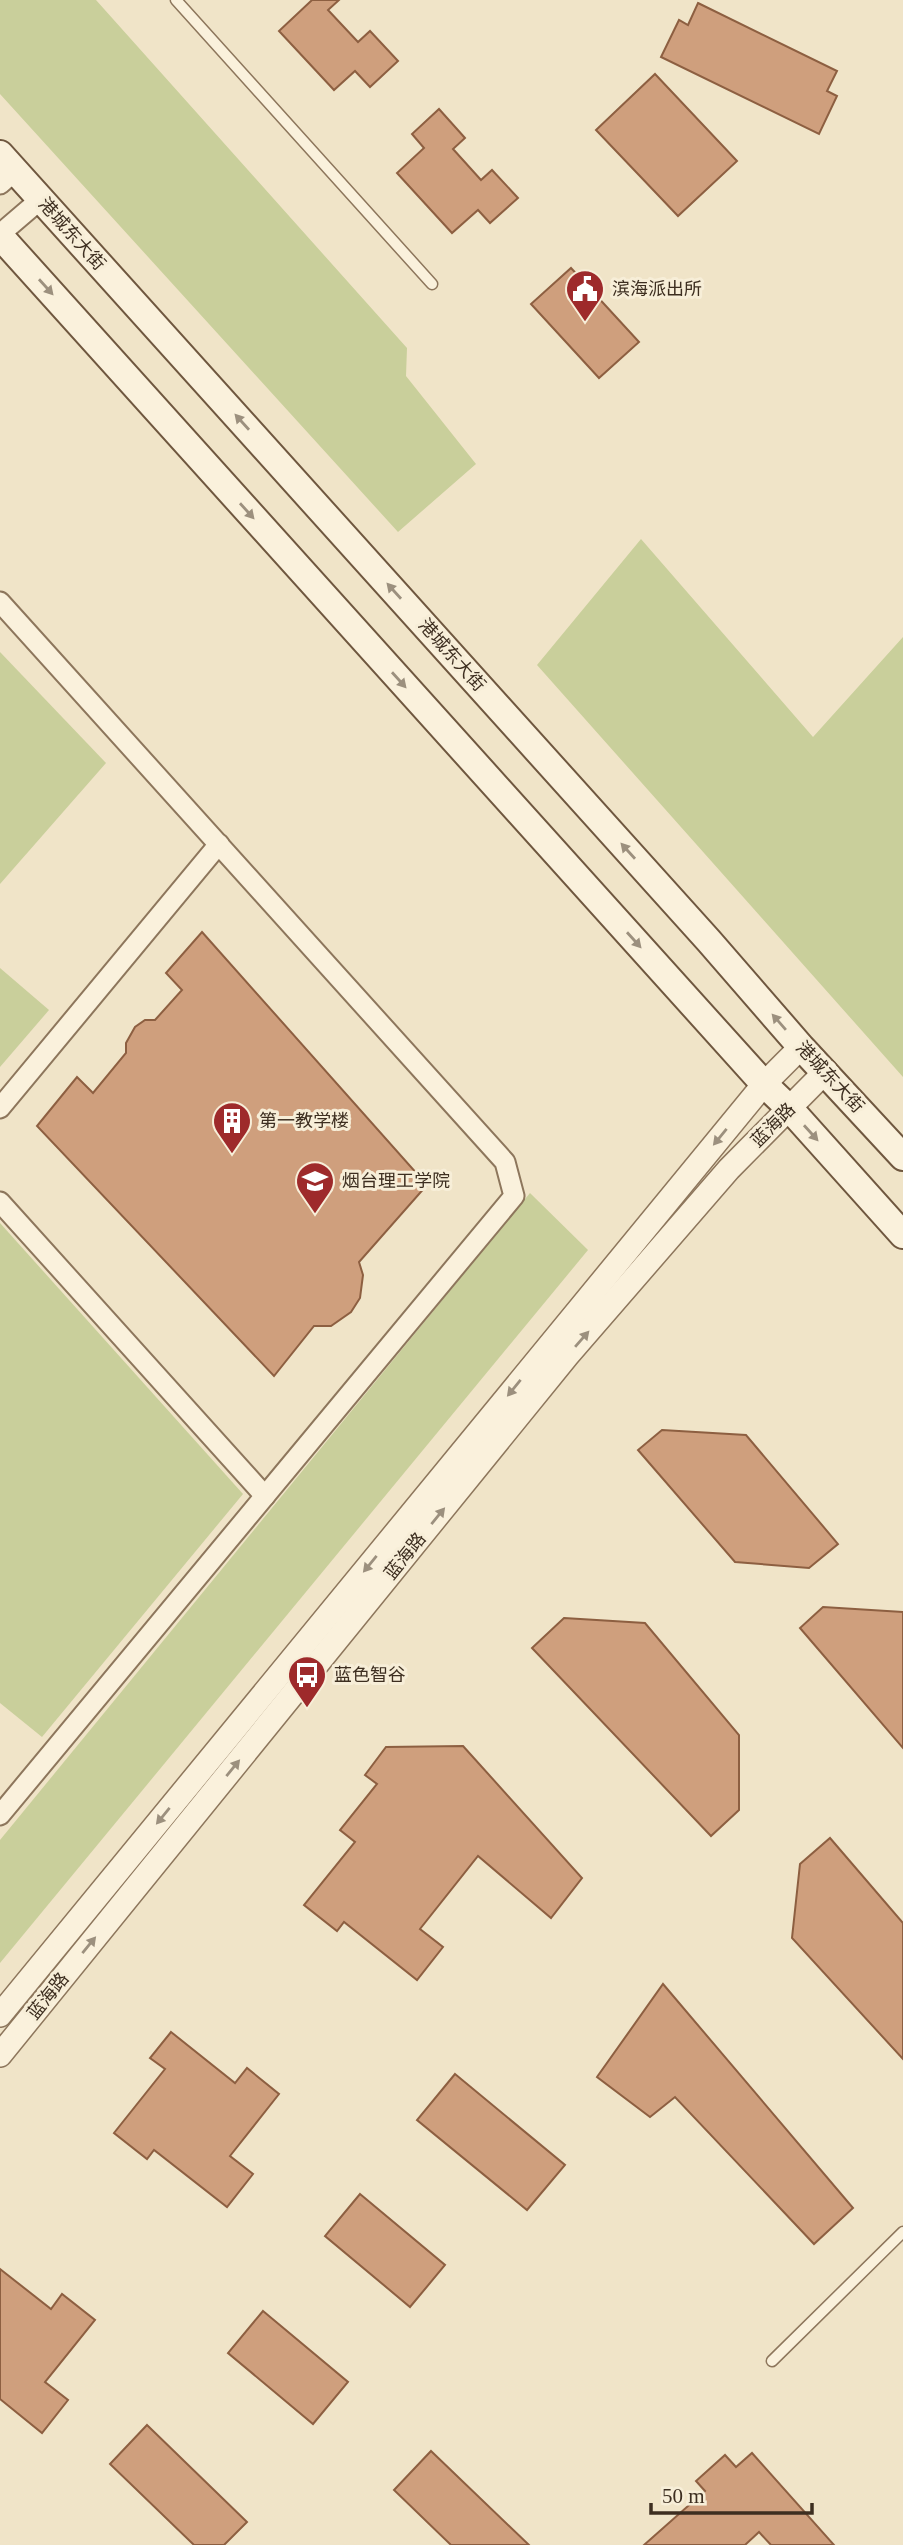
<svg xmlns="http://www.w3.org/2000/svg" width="903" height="2545" font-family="'Times New Roman','Noto Sans SC',serif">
<rect width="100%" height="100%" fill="#f0e4c8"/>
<g fill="#c9cf9b">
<polygon points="0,0 96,0 407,348 406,376 476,464 398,532 0,94"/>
<polygon points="641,539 813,737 903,637 903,1077 537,665"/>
<polygon points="0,652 106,763 0,884"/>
<polygon points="0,968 49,1010 0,1067"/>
<polygon points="530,1193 588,1250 0,1963 0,1840"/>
<polygon points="0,1223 243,1494 42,1737 0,1703"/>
</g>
<g fill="#cf9f7d" stroke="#8d5f41" stroke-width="2">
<polygon points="312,0 339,0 328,10 358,42 370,31 398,61 370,87 355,71 334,90 279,31"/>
<polygon points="698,3 837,71 827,91 837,96 819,134 661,57 679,20 688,25"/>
<polygon points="655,74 737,161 678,216 596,130"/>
<polygon points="439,109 465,138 453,149 481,180 492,170 518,198 490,223 478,210 452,233 397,173 424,148 412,134"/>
<polygon points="571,268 639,342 599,378 531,304"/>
<polygon points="202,932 427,1185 359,1262 363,1275 360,1298 351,1312 331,1326 314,1326 274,1376 37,1126 77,1077 93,1093 126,1053 126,1043 135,1027 145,1020 155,1020 182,990 166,973"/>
<polygon points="662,1430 746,1435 838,1544 809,1568 735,1562 638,1450"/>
<polygon points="823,1607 903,1612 903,1748 800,1628"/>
<polygon points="564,1618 645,1623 739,1735 739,1810 711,1836 532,1648"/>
<polygon points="463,1746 582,1878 551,1918 478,1856 420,1929 443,1947 417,1980 344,1922 337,1931 304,1905 355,1842 340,1830 377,1784 365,1775 386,1747"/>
<polygon points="830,1838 903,1923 903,2059 792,1938 800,1864"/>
<polygon points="663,1984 853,2208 814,2244 675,2097 650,2117 597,2077"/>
<polygon points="171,2032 235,2083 247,2068 279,2094 230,2156 253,2174 227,2207 154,2150 147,2159 114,2133 165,2069 150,2058"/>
<polygon points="455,2074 565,2165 527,2210 417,2120"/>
<polygon points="360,2194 445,2265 410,2307 325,2236"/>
<polygon points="0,2269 51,2309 62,2294 95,2320 45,2382 68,2400 42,2433 0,2399"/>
<polygon points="263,2311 348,2382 313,2424 228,2353"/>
<polygon points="147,2425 247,2522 224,2545 194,2545 110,2464"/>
<polygon points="431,2451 529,2545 451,2545 394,2490"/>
<polygon points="752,2453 834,2545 771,2545 759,2532 745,2545 644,2545 705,2491 696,2481 725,2455 736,2467"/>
</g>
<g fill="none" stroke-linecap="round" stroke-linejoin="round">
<defs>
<g id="service">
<polyline points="176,0 432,284"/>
<polyline points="772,2361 903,2232"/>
</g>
<g id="minor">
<polyline points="0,184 15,171"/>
<polyline points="0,234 41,199"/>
<polyline points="0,602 505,1162 514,1196 0,1815"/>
<polyline points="0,1108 219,844"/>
<polyline points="0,1202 265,1496"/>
</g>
<g id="tertiary">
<polyline points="0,2015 764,1084 801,1047"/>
<polyline points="0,2055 567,1356 729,1169 826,1071"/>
</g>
<g id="secondary">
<polyline points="0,154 709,941 801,1047 903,1157"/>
<polyline points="0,236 764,1084 790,1109 903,1235"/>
</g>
</defs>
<use href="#service" stroke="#8d765c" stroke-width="13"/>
<use href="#minor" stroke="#8d765c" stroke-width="23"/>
<use href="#tertiary" stroke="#8d765c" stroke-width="26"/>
<use href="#secondary" stroke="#6f573f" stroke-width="30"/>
<use href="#service" stroke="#faf1dc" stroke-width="10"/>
<use href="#minor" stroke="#faf1dc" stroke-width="19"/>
<use href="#tertiary" stroke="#faf1dc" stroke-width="23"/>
<use href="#secondary" stroke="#faf1dc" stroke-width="26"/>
</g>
<defs><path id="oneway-solid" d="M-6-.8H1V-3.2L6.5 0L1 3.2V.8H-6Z" transform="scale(1.75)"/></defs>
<g fill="#9c907e">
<use href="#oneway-solid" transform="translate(46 287) rotate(48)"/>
<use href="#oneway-solid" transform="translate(242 422) rotate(-132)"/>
<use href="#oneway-solid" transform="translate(247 511) rotate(48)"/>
<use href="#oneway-solid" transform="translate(394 591) rotate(-132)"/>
<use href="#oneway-solid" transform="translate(399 680) rotate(48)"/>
<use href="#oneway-solid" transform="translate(628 851) rotate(-132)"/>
<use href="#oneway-solid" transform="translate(634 940) rotate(48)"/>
<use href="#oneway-solid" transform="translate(779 1022) rotate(-131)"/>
<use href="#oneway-solid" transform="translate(811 1133) rotate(48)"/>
<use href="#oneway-solid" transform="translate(720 1137) rotate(129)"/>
<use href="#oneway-solid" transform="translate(582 1339) rotate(-49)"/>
<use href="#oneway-solid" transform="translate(514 1388) rotate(129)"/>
<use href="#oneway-solid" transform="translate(438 1516) rotate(-51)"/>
<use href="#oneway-solid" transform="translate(370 1564) rotate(129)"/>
<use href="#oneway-solid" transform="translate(233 1768) rotate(-51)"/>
<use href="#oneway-solid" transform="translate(163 1816) rotate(129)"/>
<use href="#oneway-solid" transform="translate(89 1945) rotate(-51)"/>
</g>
<defs>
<symbol id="civic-pin" viewBox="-11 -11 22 30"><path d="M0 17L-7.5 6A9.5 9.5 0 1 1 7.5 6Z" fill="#9e2a2b" stroke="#f7eed8"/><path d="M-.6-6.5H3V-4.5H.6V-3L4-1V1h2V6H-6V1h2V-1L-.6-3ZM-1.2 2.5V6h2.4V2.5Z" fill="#fff"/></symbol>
<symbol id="building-pin" viewBox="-11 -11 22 30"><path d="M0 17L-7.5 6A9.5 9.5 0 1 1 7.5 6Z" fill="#9e2a2b" stroke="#f7eed8"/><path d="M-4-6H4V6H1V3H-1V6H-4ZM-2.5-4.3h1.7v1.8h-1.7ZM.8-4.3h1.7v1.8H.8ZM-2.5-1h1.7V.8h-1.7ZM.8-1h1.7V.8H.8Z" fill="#fff"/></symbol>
<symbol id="university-pin" viewBox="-11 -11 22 30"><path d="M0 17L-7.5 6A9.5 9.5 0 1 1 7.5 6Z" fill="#9e2a2b" stroke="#f7eed8"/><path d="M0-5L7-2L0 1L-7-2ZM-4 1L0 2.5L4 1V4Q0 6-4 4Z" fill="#fff"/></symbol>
<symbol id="bus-pin" viewBox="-11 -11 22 30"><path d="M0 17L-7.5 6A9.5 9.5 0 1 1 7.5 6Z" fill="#9e2a2b" stroke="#f7eed8"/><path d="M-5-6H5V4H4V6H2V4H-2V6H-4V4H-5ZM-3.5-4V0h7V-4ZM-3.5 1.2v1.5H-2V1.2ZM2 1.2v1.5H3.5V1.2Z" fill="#fff"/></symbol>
</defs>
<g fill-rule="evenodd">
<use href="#civic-pin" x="563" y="267" width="44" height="60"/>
<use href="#building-pin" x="210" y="1099" width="44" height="60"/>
<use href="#university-pin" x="293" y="1159" width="44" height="60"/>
<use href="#bus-pin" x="285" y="1653" width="44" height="60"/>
</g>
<g text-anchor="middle" stroke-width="6" stroke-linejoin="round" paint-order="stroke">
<g font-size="18" fill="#3d2e20" stroke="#f7eed8">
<text transform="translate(72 234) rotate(48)" y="6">港城东大街</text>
<text transform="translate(452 655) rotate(48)" y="6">港城东大街</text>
<text transform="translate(830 1077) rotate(47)" y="6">港城东大街</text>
<text transform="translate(773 1125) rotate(-45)" y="6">蓝海路</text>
<text transform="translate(405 1556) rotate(-51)" y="6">蓝海路</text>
<text transform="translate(48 1996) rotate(-51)" y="6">蓝海路</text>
</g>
<g font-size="18" fill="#3d2e20" stroke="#f7eed8" text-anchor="start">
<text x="612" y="295">滨海派出所</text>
<text x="259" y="1127">第一教学楼</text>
<text x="342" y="1187">烟台理工学院</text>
<text x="334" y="1681">蓝色智谷</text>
</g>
</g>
<path d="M651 2503v10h161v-10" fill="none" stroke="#3d2e20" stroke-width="3.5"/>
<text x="662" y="2503" font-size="21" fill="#3d2e20" stroke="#f7eed8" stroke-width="5" paint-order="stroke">50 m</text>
</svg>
